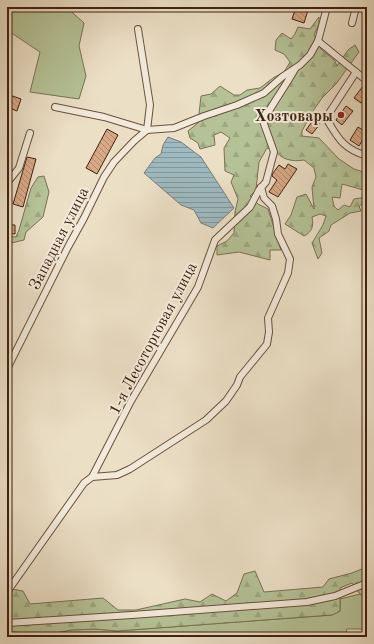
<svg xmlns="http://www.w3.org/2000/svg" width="374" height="644" font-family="'Old Standard TT',serif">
<defs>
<pattern id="forest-firs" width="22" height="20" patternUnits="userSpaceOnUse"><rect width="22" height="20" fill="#b5c297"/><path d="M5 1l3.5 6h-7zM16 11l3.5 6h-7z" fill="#9da681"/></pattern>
<pattern id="water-rules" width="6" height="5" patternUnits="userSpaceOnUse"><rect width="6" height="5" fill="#9ebac0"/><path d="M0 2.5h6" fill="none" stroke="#82979a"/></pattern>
<pattern id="building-back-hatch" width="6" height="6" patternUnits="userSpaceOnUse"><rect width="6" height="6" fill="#d8a987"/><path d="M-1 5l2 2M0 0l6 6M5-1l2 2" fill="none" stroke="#b1896d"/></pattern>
</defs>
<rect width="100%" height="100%" fill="#ebdfc6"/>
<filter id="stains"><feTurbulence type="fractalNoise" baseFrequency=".005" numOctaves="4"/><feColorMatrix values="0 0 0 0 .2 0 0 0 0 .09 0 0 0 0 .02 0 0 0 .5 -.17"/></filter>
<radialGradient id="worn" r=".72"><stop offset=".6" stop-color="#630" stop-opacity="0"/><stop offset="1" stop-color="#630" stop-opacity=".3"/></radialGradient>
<g fill="#b5c297" stroke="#7a7253">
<polygon points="7,7 66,7 84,23 79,46 86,76 79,99 30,92 40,52 7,30"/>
<polygon points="360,594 367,599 367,629 347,629 345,637 7,637 7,635 14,632 39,636 71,630 95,629 117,631 332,615 340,611 340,599"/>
</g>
<g fill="url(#forest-firs)" stroke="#7a7253">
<path d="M 319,17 L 319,24 L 314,35 L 321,49 L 335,61 L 337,66 L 348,50 L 355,45 L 359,52 L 336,84 L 322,98 L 311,114 L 302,131 L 302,136 L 319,138 L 339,159 L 354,169 L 367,173 L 367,191 L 342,184 L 340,198 L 332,197 L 334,206 L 338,210 L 344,205 L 350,207 L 354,199 L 367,197 C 367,202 363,204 359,206 L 361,211 L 350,213 L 331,225 L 329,231 L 319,238 L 322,253 L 318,259 L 312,243 L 323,225 L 326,216 L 320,214 L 312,217 C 314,226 312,232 304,236 L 285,224 L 291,215 L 297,197 L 306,194 L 314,209 L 312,187 L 316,177 L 314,168 L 304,160 C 293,162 280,160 275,149 L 267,148 L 259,162 L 256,190 L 250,196 L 258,204 L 268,209 L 281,250 L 270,250 L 270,260 L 239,252 L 217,255 L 217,246 L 227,241 L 234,233 L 235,212 L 238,199 L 231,182 L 234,175 L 225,171 L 224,148 L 230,138 L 221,132 L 214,135 L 215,145 L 200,149 L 198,143 L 190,138 L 188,131 L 198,123 L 201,96 L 211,94 L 220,86 L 234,95 L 240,95 L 247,90 L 260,88 L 273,78 L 284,72 L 290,62 L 284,54 L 275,50 L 276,40 L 282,33 L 291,39 L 295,34 L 298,27 L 310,29 Z"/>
<polygon points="44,176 49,192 43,217 26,232 24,240 7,244 7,236 16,237 19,230 31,188 38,177"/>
<polygon points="367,567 367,599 360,594 352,583 340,588 340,611 332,615 117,631 95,629 71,630 39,636 14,632 7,635 7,588 23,591 30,604 103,598 118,610 136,610 185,599 200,602 212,594 226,601 237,593 244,574 255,571 264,592 323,587 329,579 352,573"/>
</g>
<polygon fill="url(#water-rules)" stroke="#787d79" points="168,137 181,142 201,157 234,208 213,228 201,223 194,210 181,205 144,173 155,158 161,154 163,145"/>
<g fill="url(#building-back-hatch)" stroke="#40210f">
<polygon points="296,7 309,7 304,23 292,19"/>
<polygon points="363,86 367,89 367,95 361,103 354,98"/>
<polygon points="7,94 21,99 17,111 7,107"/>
<polygon points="346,106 353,111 342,125 336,120"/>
<polygon points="314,119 320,124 312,134 306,130"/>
<polygon points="358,127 367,133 359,146 350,140"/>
<polygon points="107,129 118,135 97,174 86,168"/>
<polygon points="27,157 36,159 23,207 13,204"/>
<polygon points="288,164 297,169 278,197 269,192 277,180 272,176 273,173 279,165 285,169"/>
<polygon points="7,225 15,225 15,234 7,233"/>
</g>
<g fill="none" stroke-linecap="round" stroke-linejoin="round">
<defs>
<g id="minor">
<polyline points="352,23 356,7"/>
<polyline points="138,29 150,105 147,130"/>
<polyline points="318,41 367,81"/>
<path d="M 356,72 L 326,118 C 338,138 343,149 367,156"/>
<polyline points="55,107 104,117 147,130 174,128 204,116 237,105 264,93 282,77 300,65 310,55 318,41 327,7"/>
<polyline points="7,183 19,168 30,133"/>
<polyline points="7,369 68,247 84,218 104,177 114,162 134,141 147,130"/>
<path d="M 92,477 L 131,401 L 198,287 L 215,240 L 250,207 L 259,190 L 266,182 L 274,152 L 263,121 C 273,103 285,87 295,69"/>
<polyline points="7,592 84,483 92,477 117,475 130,469 206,420 226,401 237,385 240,377 267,344 269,332 268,318 288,273 290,259 278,234 276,219 272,206 264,198 261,187"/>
<polyline points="7,623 132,615 307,602 335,596 367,583"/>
</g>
</defs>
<use href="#minor" stroke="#6b503d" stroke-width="8"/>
<use href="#minor" stroke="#f2eada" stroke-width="6"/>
</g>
<circle fill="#8f2418" stroke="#f2eada" stroke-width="1.5" cx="341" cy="115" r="4"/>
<g text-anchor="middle" stroke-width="4" stroke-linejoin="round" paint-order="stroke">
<g font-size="16" font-weight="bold" fill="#40210f" stroke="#f2eada" text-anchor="end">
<text x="333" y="121">Хозтовары</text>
</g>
<g font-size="16" fill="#40210f" stroke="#f2eada">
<text transform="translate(58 238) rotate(-63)" y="6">Западная улица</text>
<text transform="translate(152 338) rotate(-62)" y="6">1-я Лесоторговая улица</text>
</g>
</g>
<rect width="374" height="644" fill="none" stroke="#ebdfc6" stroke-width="24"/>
<rect x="8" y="8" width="358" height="628" fill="none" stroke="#40210f" stroke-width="2"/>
<rect x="12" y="12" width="350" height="620" fill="none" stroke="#40210f"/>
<rect width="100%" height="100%" filter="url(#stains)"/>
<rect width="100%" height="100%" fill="url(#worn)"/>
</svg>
